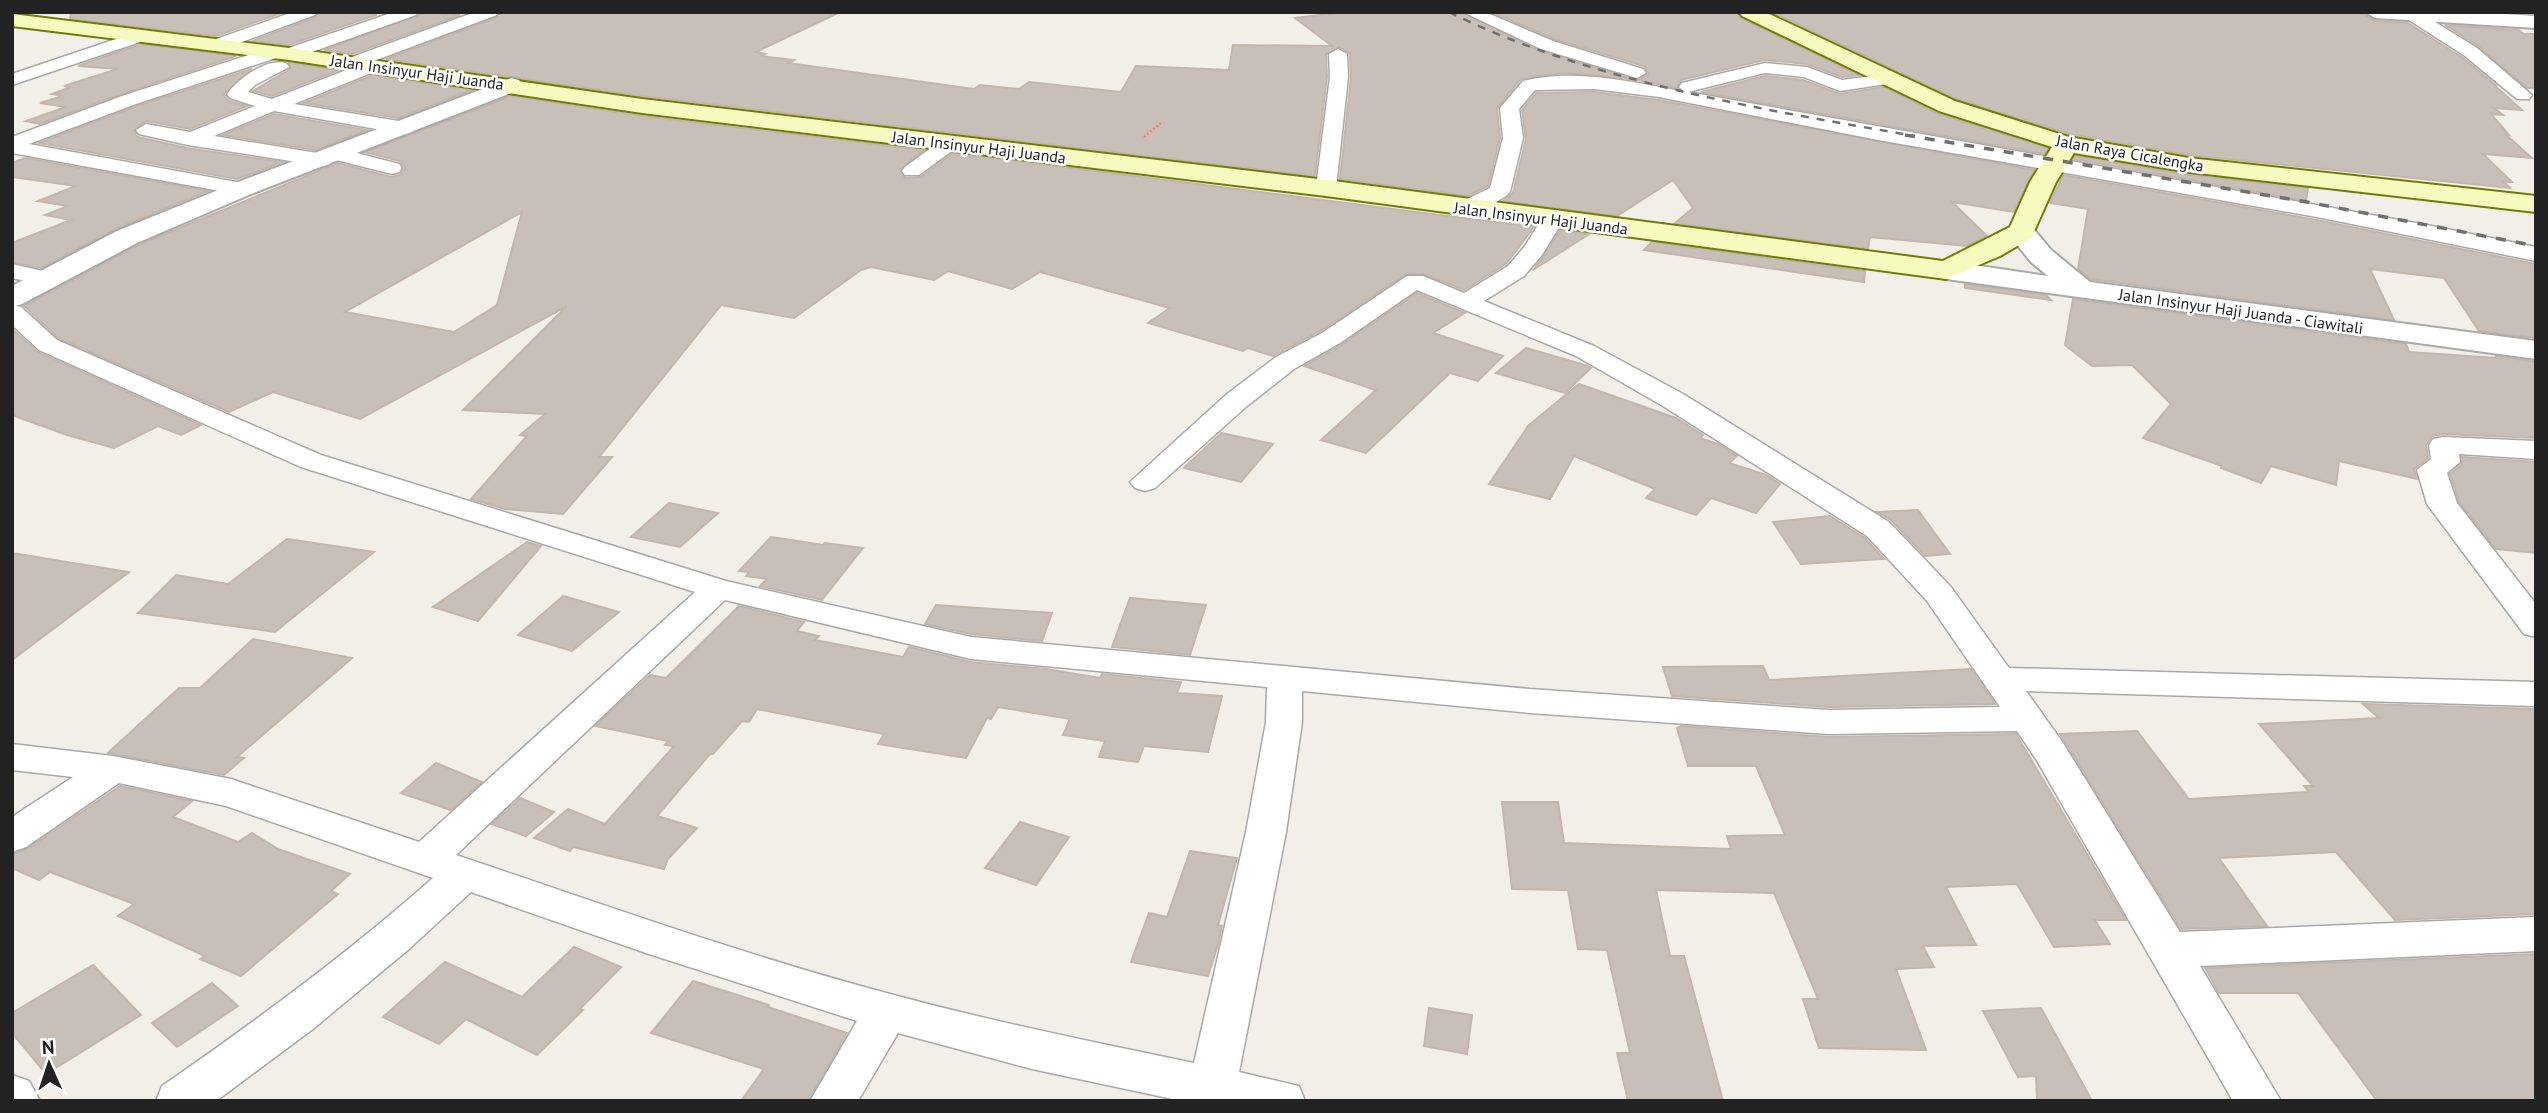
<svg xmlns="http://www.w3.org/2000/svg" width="2548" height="1113" font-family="'PT Sans',sans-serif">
<rect width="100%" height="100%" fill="#f2efe9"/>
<g fill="#c7bfb8" stroke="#c4b6ab" stroke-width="2" fill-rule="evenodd">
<polygon points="71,12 284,12 216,36 70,19"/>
<polygon points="319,12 375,12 376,15 289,45 252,41 316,17"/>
<polygon points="427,12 460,15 352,54 324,50"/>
<polygon points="502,12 840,12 756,52 765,54 760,56 794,60 788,63 974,89 980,85 1019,89 1029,82 1121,92 1136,66 1229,70 1233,45 1332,46 1295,18 1345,12 1461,12 1540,51 1632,79 1563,73 1521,79 1497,108 1500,138 1488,186 1468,196 1340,179 1351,77 1350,54 1339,47 1326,54 1327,77 1315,176 642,96 386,59 498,17"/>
<polygon points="1492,12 1737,12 1741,18 1859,75 1842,77 1807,64 1764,60 1681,80 1677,88 1638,80 1649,74 1644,66 1554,39"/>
<polygon points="1772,12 2361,13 2375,21 2408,23 2463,58 2497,86 2494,85 2522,110 2494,108 2503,115 2491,114 2509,135 2505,134 2532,158 2483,154 2512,182 2504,182 2510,188 2189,155 2070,134 1956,99"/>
<polygon points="2445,25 2518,30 2524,34 2536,34 2536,88 2527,88 2478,46"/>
<polygon points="141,44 236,56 121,94 40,124 26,121 66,107 40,103 63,96 52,94 71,87 64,86 118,69 78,66"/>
<polygon points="289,63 339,70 272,96 253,91 290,69"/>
<polygon points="252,69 224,94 229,101 247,106 190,129 146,121 133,130 138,137 187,148 282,162 237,179 39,143 137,106"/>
<polygon points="373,75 472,90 398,118 304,103"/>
<polygon points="1765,76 1803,80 1840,94 1884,87 1938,114 2048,148 2045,154 1701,92"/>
<polygon points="1594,92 1659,100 2034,170 2014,212 1952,202 1987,236 1967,246 1870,237 1868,249 1675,223 1693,208 1673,180 1617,216 1503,201 1513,193 1526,139 1522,110 1536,93"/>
<path d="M 511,96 L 642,116 L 924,150 L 900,169 L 905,178 L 921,177 L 953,153 L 1534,227 L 1506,264 L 1464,290 L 1424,274 L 1406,274 L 1321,331 L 1273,356 L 1248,348 L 1243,351 L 1148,323 L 1170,308 L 1040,272 L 1012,289 L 948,271 L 934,280 L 871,267 L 861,270 L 794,318 L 721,305 L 599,457 L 612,457 L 563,514 L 505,509 L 471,499 L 527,436 L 520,435 L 545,414 L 463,410 L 567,306 L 360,419 L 273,392 L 229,412 L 58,338 L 24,306 L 138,245 L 338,163 L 391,177 L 400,175 L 405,168 L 400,161 L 365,152 ZM 522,212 L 497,305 L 454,332 L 345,312 Z"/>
<polygon points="274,114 367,130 315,150 223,135"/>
<polygon points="2075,156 2189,175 2308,188 2306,201 2074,159"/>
<polygon points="25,158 208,191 116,229 41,268 12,262 12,243 71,220 45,215 68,206 38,201 76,186 12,177 12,163"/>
<polygon points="2063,175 2317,220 2536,264 2536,338 2479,331 2444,278 2370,269 2394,320 2091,279 2078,269 2088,209 2050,203"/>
<polygon points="1560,230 1589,234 1533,270 1544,256"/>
<polygon points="1652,242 1865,271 1864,282 1644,250"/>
<polygon points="1965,284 2046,295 2051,300 1965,288"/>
<polygon points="1417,293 1465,313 1433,333 1503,356 1478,381 1450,373 1366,453 1321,440 1376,390 1304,366 1341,345"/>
<polygon points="2073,299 2406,344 2409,352 2497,358 2496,356 2536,362 2536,438 2443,434 2432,436 2426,445 2428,458 2414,469 2417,479 2339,461 2336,485 2271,466 2261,483 2221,468 2222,466 2143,438 2171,404 2132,365 2092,366 2065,345"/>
<polygon points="12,329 38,352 201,425 181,435 158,426 114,448 67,435 12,415"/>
<polygon points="1526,348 1588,366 1591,368 1565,393 1496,373"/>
<polygon points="1579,384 1676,418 1703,435 1700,438 1718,444 1737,456 1729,463 1766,475 1780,484 1756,513 1711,498 1696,515 1646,498 1655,489 1574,456 1550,499 1489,484 1528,426"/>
<polygon points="1221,433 1273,444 1241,482 1184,468"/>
<polygon points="2462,457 2536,462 2536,553 2496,549 2459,502 2450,474 2462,464"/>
<polygon points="669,503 718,513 680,547 631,537"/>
<polygon points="1918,510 1950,554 1925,556 1891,520 1877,512"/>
<polygon points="1830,516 1865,538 1884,559 1801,564 1773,522"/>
<polygon points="771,537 823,545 825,543 863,548 822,600 760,586 767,579 746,576 749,572 739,571"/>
<polygon points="287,539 374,552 275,632 138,613 176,575 228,584"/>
<polygon points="527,542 541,546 478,621 433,607"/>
<polygon points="12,553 129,572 12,660"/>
<polygon points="563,596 619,612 572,651 518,635"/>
<polygon points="1130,598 1206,605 1190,655 1112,647"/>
<polygon points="936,605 1052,613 1042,641 971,634 925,624"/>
<polygon points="739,606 804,622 797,631 819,636 815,640 903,657 909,647 971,662 1046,669 1100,678 1102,674 1181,682 1177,693 1222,696 1208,752 1144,746 1138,762 1099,757 1105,741 1063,735 1070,719 998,707 991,719 987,718 966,758 878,744 884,734 757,709 749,722 742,721 713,754 710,754 657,816 697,828 668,859 664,869 573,847 570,851 534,838 568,809 605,824 674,746 665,745 668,741 595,726 650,675 666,678"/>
<polygon points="253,639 352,658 237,757 244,758 224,775 108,753 179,688 200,688"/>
<polygon points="1763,666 1769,680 1971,669 1995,704 1829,707 1672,696 1663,667"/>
<polygon points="2363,704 2536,709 2536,914 2395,920 2336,852 2219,858 2267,926 2181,929 2060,734 2137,731 2189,799 2309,792 2304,786 2313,786 2259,724 2379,718"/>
<polygon points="1681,726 1829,737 2016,734 2126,920 2095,920 2110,944 2054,947 2017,884 1946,887 1976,945 1923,946 1934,967 1896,969 1926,1050 1819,1048 1803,999 1818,999 1774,893 1656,890 1670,956 1684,956 1723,1101 1628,1101 1617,1053 1630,1053 1607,950 1578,949 1568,890 1512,889 1502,802 1558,802 1564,843 1731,849 1727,836 1785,835 1756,766 1688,766 1677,728"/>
<polygon points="436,763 482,782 451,810 401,793"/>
<polygon points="120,786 192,801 173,817 238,842 252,833 278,849 350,874 331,891 338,894 241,976 200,959 205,956 118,916 134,904 50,872 39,880 12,868 12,854 27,849"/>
<polygon points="520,798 554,812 526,836 492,824"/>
<polygon points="1020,822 1069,837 1036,885 985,868"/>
<polygon points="1190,851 1237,858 1218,925 1222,926 1219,941 1208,976 1131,962 1149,913 1167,917"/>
<polygon points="574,947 621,967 580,1009 583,1010 537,1055 466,1019 439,1044 383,1017 445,962 522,997"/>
<polygon points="2536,954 2536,1101 2377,1101 2298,993 2219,993 2205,968"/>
<polygon points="93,965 141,1015 46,1074 12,1033 12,1013"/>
<polygon points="693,981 769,1005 768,1007 847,1033 808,1101 741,1101 764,1069 651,1033"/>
<polygon points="212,983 238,1006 177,1047 152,1023"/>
<polygon points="1429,1008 1472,1015 1467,1054 1424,1046"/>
<polygon points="2041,1008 2092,1101 2037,1101 2036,1076 2018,1077 1983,1011"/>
</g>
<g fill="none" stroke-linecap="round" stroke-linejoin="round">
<defs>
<g id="minor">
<polygon points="293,12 317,12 315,15 220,50 214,51 206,46 208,42"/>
<polygon points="394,12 418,12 416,15 295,58 289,59 282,56 136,104 29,144 242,183 249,185 252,189 249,193 242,195 12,153 12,137 122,96 270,48 276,47 283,50"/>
<path d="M 475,12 L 499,12 L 497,15 L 371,62 L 379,67 L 376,71 L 294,104 L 405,122 L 412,124 L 415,128 L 412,132 L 405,134 L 274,111 L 214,136 L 329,155 L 331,150 L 338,148 L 399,164 L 402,168 L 399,172 L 392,174 L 332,159 L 330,164 L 323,166 L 188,145 L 139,134 L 136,130 L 146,124 L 190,132 L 255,106 L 230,98 L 227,94 C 238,79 266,58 286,63 L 289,67 L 255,85 L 248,92 L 272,99 L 349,69 L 341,64 L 344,60 Z"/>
<polygon points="1463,12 1485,12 1553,41 1643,69 1646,73 1637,78 1541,49"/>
<polygon points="2406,12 2419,12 2477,48 2532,95 2529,99 2517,99 2465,56 2406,18"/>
<polygon points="137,32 143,33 145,37 143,41 12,85 12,74"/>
<polygon points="1338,49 1347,54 1348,77 1336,188 1333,192 1319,192 1316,188 1330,77 1329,54"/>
<path d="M 1765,63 L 1807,67 L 1842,80 L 1887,74 L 1896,79 L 1887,84 L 1840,91 L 1804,77 L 1765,73 L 1688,92 L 2427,225 L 2536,247 L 2536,261 L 2317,217 L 1878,140 L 1659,97 L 1594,89 L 1535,90 L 1519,109 L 1523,138 L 1510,192 L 1506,196 C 1492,204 1476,217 1459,213 L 1456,208 L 1459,203 L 1490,188 L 1503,138 L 1500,108 L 1523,81 C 1574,68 1634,82 1685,92 L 1679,87 L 1682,83 Z"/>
<polygon points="949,138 959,144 956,148 919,175 905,175 902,171 905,167 942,140"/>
<path d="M 1553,212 L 1561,214 L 1564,219 L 1542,255 L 1524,276 L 1484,301 L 1594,346 L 1683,394 L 1889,522 L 1951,587 L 2009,668 L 2536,682 L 2536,706 L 2026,691 L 2063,743 L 2180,932 L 2536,917 L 2536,951 L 2200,966 L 2281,1101 L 2233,1101 L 2036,759 L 2017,731 L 1829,734 L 1530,713 L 1302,691 L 1302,722 L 1286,832 L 1239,1072 L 1299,1086 L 1305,1101 L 1182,1101 L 1032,1069 L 898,1033 L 858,1101 L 810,1101 L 857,1021 L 649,954 L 471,892 L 409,949 L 313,1029 L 216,1101 L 156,1101 L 162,1086 C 256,1021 347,954 433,878 L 226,806 L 119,783 L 26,847 L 12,852 L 12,817 L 73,777 L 12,770 L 12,744 L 113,756 L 231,779 L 419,842 L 695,592 L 301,467 L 39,350 L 12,325 L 12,305 L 21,307 L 57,340 L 321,455 L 726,581 L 971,637 L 1530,689 L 1829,710 L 2000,707 L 1927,601 L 1867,536 L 1663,406 L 1576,356 L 1417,290 L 1340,343 L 1294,369 L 1247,406 L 1155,488 L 1145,491 L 1135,488 L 1130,482 L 1227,394 L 1276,357 L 1322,333 L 1407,276 L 1423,276 L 1464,293 L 1508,266 L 1525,246 L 1545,214 ZM 725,600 L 971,659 L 1267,687 L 1266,722 L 1246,832 L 1194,1063 C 1092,1042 990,1021 890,994 C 743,955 599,903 456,855 Z"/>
<polygon points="12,264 56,274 60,279 56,284 48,286 12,278"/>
<polygon points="2443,437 2536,441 2536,459 2459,454 2460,462 2447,473 2457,503 2536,604 2536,637 2524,634 2427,504 2417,470 2431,459 2429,445 2433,439"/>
<polygon points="12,1075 29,1081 40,1101 12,1101"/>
</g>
<g id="tertiary">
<polygon points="2365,12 2474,12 2536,16 2536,28 2375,18"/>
<polygon points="511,78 519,80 522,85 519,90 251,194 137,243 22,304 12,307 12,286 117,231 233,184"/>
<polygon points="2021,224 2031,226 2051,250 2090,282 2536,341 2536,359 1946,279 1936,276 1932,270 1936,264 1946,261 2048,276 2031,262 2007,232 2011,226"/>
</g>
<polygon id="secondary" points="1739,12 1765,12 1955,101 2069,137 2189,158 2536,196 2536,212 2189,172 2074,153 2056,182 2031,238 2000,256 1946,279 1326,196 642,113 289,60 12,26 12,14 289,48 642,99 1326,180 1943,261 2010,227 2030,182 2052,147 1939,111 1742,16"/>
</defs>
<use href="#minor" stroke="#a9a9a9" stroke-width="3"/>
<use href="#tertiary" stroke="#a9a9a9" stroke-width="4"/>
<use href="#secondary" stroke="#707d05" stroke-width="4"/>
<polyline stroke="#fa8072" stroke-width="2.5" stroke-dasharray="2 2" stroke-linecap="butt" points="1144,137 1162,122"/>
<use href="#minor" fill="#fff" fill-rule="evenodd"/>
<use href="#tertiary" fill="#fff" fill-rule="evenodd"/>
<use href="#secondary" fill="#f7fabf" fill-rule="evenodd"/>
<path stroke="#707070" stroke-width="2.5" stroke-dasharray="8 8" stroke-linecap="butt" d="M 1449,12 C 1590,82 1760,109 1915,136"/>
<polyline stroke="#707070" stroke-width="3.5" stroke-dasharray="10 10" stroke-linecap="butt" points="1905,135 2307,202 2536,246"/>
</g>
<g text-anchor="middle" stroke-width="5" stroke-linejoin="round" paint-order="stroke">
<g font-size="16" fill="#222" stroke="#fff">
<text transform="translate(417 72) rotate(8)" y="6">Jalan Insinyur Haji Juanda</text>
<text transform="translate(979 147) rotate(7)" y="6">Jalan Insinyur Haji Juanda</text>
<text transform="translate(2130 153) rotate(10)" y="6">Jalan Raya Cicalengka</text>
<text transform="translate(1541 218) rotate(7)" y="6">Jalan Insinyur Haji Juanda</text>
<text transform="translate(2241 311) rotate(8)" y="6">Jalan Insinyur Haji Juanda - Ciawitali</text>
</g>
</g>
<rect width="2548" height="1113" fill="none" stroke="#222222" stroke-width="28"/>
<g transform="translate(49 1064) rotate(357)" stroke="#ffffff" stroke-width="5" paint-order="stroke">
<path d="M0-5L12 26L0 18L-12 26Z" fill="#222222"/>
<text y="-10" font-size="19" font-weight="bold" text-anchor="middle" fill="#222222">N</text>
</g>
</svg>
